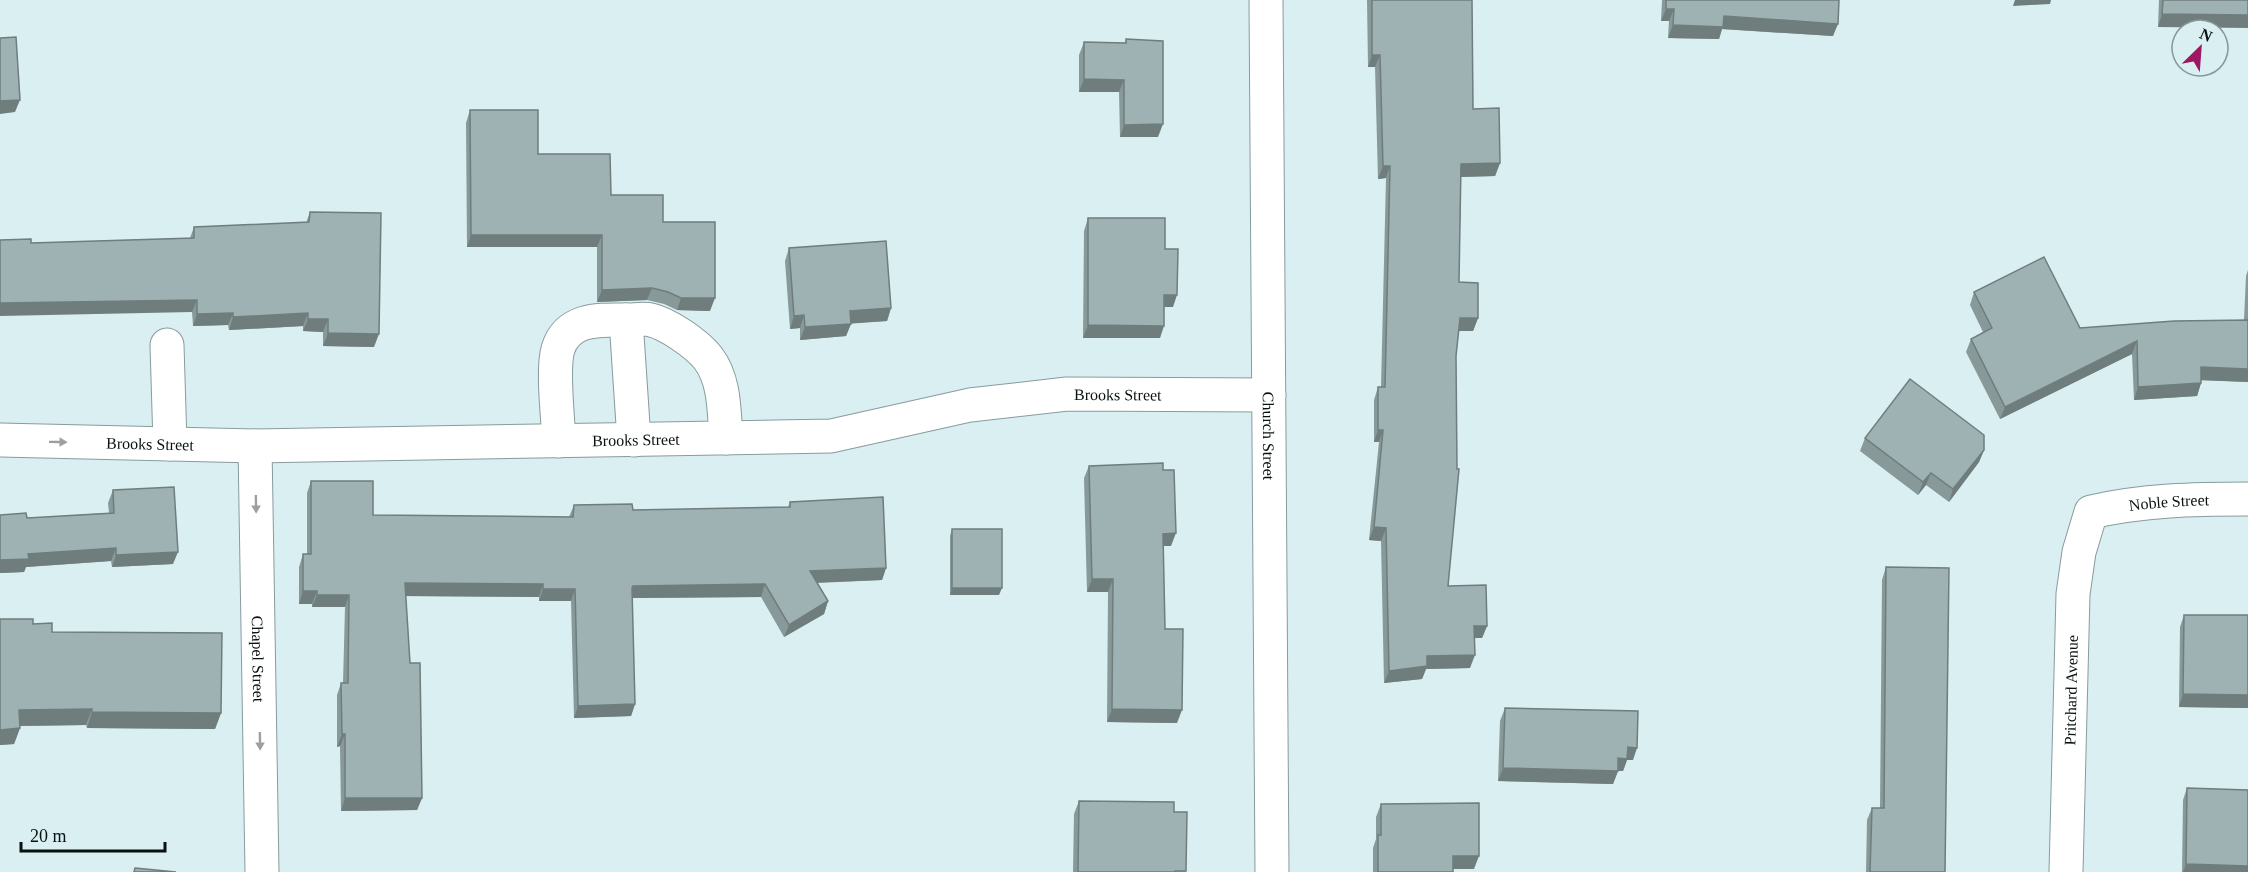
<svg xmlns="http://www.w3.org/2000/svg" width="2248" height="872" font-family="Georgia,serif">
<rect width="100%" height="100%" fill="#daeff1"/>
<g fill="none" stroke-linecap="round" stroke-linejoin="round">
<defs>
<g id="minor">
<path id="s1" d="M 1266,0 L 1272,872"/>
<polyline points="626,320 634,440"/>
<polyline points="167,345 170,444"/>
<path id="s2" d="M 0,440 L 255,446 L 831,436 L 970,405 L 1067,394 L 1269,395"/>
<path d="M 559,441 C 558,418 552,369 558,349 C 568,317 601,320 628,320 C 635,320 644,318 651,320 C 668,324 697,344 708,358 C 725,380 724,411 726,438"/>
<path id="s3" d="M 255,446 L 262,872"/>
<path id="s4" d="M 2066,872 L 2073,594 L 2079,552 L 2091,512 C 2144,500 2194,499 2248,499"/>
</g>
</defs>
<use href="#minor" stroke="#889b9d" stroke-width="35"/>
<use href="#minor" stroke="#fff" stroke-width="33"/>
</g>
<g fill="#88999a">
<polygon points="1367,0 1472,0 1473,109 1500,163 1495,176 1461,177 1459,282 1478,318 1473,331 1459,331 1456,356 1448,586 1487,626 1482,638 1474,638 1470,668 1426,669 1422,679 1384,683 1381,541 1369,540 1379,442 1374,442 1374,400 1378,387 1381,387 1386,178 1378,179 1375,67 1368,67"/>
<polygon points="1662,0 1839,0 1833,36 1722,29 1719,39 1668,38 1669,21 1661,21"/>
<polygon points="2159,0 2248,0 2158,27"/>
<polygon points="1126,39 1158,137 1120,137 1119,92 1079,92 1079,55 1084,42 1125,43"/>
<polygon points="470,110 538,154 611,195 663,222 710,311 677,310 664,304 647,300 597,302 597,247 467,247 466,123"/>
<polygon points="310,212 374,347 323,346 323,332 303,331 303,326 229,330 228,325 193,326 192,312 31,243 190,238 194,227 306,223"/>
<polygon points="1088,218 1165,249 1173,307 1164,307 1160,338 1083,338 1084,231"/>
<polygon points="789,248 891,308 887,321 851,323 846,336 800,340 800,328 790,329 785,261"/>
<polygon points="2248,270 2248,382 2201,380 2201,383 2197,396 2134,400 2132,354 2000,419 1966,352 1971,339 1983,332 1970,305 1974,292 2080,328 2244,320 2246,276"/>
<polygon points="1865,438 1984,450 1979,462 1949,502 1926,485 1918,495 1860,451"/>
<polygon points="1089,466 1171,546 1163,546 1165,629 1177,723 1107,722 1108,592 1087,592 1084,478"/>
<polygon points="311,481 373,515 569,517 574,505 633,510 788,507 790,502 886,568 882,580 817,583 828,601 824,614 784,637 761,597 632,598 635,704 631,716 574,718 571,601 539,601 539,597 405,596 410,663 422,798 417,810 341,811 340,746 337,747 337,695 341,683 343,683 345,607 312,607 312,604 299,604 299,567 303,554 307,554 307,493"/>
<polygon points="113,490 173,564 112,567 111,561 26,567 24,572 0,573 0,515 27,518 109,513 108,503"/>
<polygon points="952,529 999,595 950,595 950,536"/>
<polygon points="1886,567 1945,872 1866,872 1867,820 1872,808 1880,808 1882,580"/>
<polygon points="2184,615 2248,615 2248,708 2179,707 2180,627"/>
<polygon points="0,619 33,624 52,632 221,713 215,729 87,728 86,725 20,726 20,728 14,744 0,745"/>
<polygon points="1505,708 1633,760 1627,760 1623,771 1618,771 1613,784 1498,781 1500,721"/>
<polygon points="2187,788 2248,872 2182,872 2183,800"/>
<polygon points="1079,801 1174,812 1186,871 1185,872 1073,872 1074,814"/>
<polygon points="1381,804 1474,869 1453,869 1453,872 1373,872 1373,848 1376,839 1376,817"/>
</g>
<g fill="#6f7d7d">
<polygon points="2015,0 2051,0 2050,4 2013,6"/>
<polygon points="1666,9 1674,9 1669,21 1661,21"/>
<polygon points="2162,14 2248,15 2248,28 2158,27"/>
<polygon points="1724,16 1838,24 1833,36 1722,29 1719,39 1668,38 1673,25"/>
<polygon points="1372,55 1380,55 1375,67 1368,67"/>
<polygon points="1084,79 1124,80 1119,92 1079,92"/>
<polygon points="20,100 15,112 0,114 0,101"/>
<polygon points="1163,124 1158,137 1120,137 1124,125"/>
<polygon points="1500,163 1495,176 1457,177 1461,164"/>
<polygon points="1383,166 1390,166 1386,178 1378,179"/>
<polygon points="471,235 602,235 597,247 467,247"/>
<polygon points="652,288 647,300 597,302 602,290"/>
<polygon points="1164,295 1177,295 1173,307 1160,307"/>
<polygon points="681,298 715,298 710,311 677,310"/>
<polygon points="197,300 192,312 0,316 0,303"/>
<polygon points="891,308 887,321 846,324 850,311"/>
<polygon points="233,313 228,325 193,326 197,314"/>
<polygon points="308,313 303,326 229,330 233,317"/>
<polygon points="804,315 800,328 790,329 794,316"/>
<polygon points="1460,318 1478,318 1473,331 1456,331"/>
<polygon points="308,319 328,319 323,332 303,331"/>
<polygon points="851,324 846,336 800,340 805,327"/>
<polygon points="1088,325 1164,326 1160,338 1083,338"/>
<polygon points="328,333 379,334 374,347 323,346"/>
<polygon points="2137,341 2132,354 2000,419 2005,407"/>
<polygon points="2201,367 2248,369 2248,382 2196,380"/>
<polygon points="2201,383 2197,396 2134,400 2138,387"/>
<polygon points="1378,430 1383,430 1379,442 1374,442"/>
<polygon points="1984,450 1979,462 1949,502 1953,489"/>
<polygon points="1931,473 1926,485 1918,495 1923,482"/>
<polygon points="1374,527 1386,528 1381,541 1369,540"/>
<polygon points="1176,533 1171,546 1159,546 1163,534"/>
<polygon points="116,548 111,561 26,567 24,572 0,573 0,560 28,554"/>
<polygon points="178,552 173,564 112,567 116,555"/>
<polygon points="886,568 882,580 806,583 810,571"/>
<polygon points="1092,579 1113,579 1108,592 1087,592"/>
<polygon points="405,583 543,584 539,597 400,596"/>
<polygon points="765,584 761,597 629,598 632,588 633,586"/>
<polygon points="952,588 1002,588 999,595 950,595"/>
<polygon points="543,589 575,589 571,601 539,601"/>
<polygon points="303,591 317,591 312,604 299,604"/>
<polygon points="317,595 349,595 345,607 312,607"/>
<polygon points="828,601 824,614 784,637 789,625"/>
<polygon points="1474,626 1487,626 1482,638 1469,638"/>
<polygon points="1475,655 1470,668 1426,669 1422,679 1384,683 1389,671 1427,656"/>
<polygon points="2183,694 2248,695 2248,708 2179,707"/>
<polygon points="635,704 631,716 574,718 578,706"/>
<polygon points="92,709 86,725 13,726 19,710"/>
<polygon points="1112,709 1182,710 1177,723 1107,722"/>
<polygon points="92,712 221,713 215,729 87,728"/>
<polygon points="20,728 14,744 0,745 0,730"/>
<polygon points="342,734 345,734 340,746 337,747"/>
<polygon points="1628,747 1637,748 1633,760 1627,760 1623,771 1614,771 1618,758"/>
<polygon points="1503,768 1618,771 1613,784 1498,781"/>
<polygon points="345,798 422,798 417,810 341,811"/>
<polygon points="1453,856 1479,856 1474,869 1448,869"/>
<polygon points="2186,864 2248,866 2248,872 2183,872"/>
</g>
<g fill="#9eb2b3" stroke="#6f7d7d" stroke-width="1.5">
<polygon points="1372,0 1472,0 1473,109 1499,108 1500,163 1461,164 1459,282 1478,283 1478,318 1460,318 1456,356 1457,469 1459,469 1448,586 1486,585 1487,626 1474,626 1475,655 1427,656 1427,666 1389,671 1386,528 1374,527 1383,430 1378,430 1378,387 1385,387 1390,166 1383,166 1380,55 1372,55"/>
<polygon points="1666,0 1839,0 1838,24 1724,16 1723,27 1673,25 1674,9 1666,9"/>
<polygon points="2163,0 2248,0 2248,15 2162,14"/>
<polygon points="16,37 20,100 0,101 0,38"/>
<polygon points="1126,39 1163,41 1163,124 1124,125 1124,80 1084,79 1084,42 1126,43"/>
<polygon points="470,110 538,110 538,154 610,154 611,195 663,195 663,222 715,222 715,298 681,298 668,292 652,288 602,290 602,235 471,235"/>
<polygon points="310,212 381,213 379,334 328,333 328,319 308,319 308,313 233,317 233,313 197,314 197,300 0,303 0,240 31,239 31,243 194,238 194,227 309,222"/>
<polygon points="1088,218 1165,218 1165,249 1178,249 1177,295 1164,295 1164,326 1088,325"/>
<polygon points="886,241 891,308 850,311 851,324 805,327 804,315 794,316 789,248"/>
<polygon points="2044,257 2080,328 2174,321 2248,320 2248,369 2201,367 2201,383 2138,387 2137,341 2005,407 1971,339 1992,328 1974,292"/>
<polygon points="1910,379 1984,435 1984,450 1953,489 1931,473 1923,482 1865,438"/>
<polygon points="1163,463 1163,470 1174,470 1176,533 1163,534 1165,629 1183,629 1182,710 1112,709 1113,579 1092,579 1089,466"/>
<polygon points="311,481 373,481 373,515 573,517 574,505 632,504 633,510 790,507 790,502 883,497 886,568 810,571 828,601 789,625 765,584 633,586 632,588 635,704 578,706 575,589 543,589 543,584 405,583 410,663 420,663 422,798 345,798 345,734 342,734 341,683 348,683 349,595 317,595 317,591 303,591 303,554 311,554"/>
<polygon points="174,487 178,552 116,555 116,548 28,554 29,559 0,560 0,515 26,513 27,518 114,513 113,490"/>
<rect x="952" y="529" width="50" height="59"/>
<polygon points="1886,567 1949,568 1945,872 1870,872 1872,808 1884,808"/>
<polygon points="2184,615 2248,615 2248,695 2183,694"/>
<polygon points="0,619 33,619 33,624 52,623 52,632 222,633 221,713 92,712 92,709 19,710 20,728 0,730"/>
<polygon points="1505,708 1638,711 1637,748 1628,747 1627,759 1618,758 1618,771 1503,768"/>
<polygon points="2187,788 2248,790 2248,866 2186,864"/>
<polygon points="1079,801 1174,802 1174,812 1187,812 1186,871 1175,871 1175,872 1078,872"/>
<polygon points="1479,803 1479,856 1453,856 1453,872 1378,872 1378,835 1381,835 1381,804"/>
<polygon points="135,868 176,872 134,872"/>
</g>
<defs><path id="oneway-solid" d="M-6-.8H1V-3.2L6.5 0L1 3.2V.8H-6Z" transform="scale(1.5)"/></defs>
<g fill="#9da0a0">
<use href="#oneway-solid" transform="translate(58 442) rotate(1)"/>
<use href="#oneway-solid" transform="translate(256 504) rotate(89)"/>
<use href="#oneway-solid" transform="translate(260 741) rotate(89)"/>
</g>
<g text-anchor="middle" stroke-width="6" stroke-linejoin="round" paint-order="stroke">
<g font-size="16" fill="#0a1111" stroke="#daeff1">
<text dy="6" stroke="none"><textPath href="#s2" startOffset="1122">Brooks Street</textPath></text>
<text dy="6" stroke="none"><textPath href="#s1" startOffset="436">Church Street</textPath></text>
<text dy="6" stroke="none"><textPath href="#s2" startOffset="636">Brooks Street</textPath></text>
<text dy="6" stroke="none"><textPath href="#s2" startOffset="150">Brooks Street</textPath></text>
<text dy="6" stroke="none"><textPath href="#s4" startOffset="441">Noble Street</textPath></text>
<text dy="6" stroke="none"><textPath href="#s3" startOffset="213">Chapel Street</textPath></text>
<text dy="6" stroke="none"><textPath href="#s4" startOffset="182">Pritchard Avenue</textPath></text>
</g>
</g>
<g transform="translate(2200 48) rotate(25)"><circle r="28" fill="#daeff1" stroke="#879697" stroke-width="1.5"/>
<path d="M0-4.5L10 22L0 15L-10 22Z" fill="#9f1663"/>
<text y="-9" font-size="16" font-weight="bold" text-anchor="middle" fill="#0a1111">N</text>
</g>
<path d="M21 842v9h144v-9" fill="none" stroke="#0a1111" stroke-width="3"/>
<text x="30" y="842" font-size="18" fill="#0a1111" stroke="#daeff1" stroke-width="4.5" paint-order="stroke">20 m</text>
</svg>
